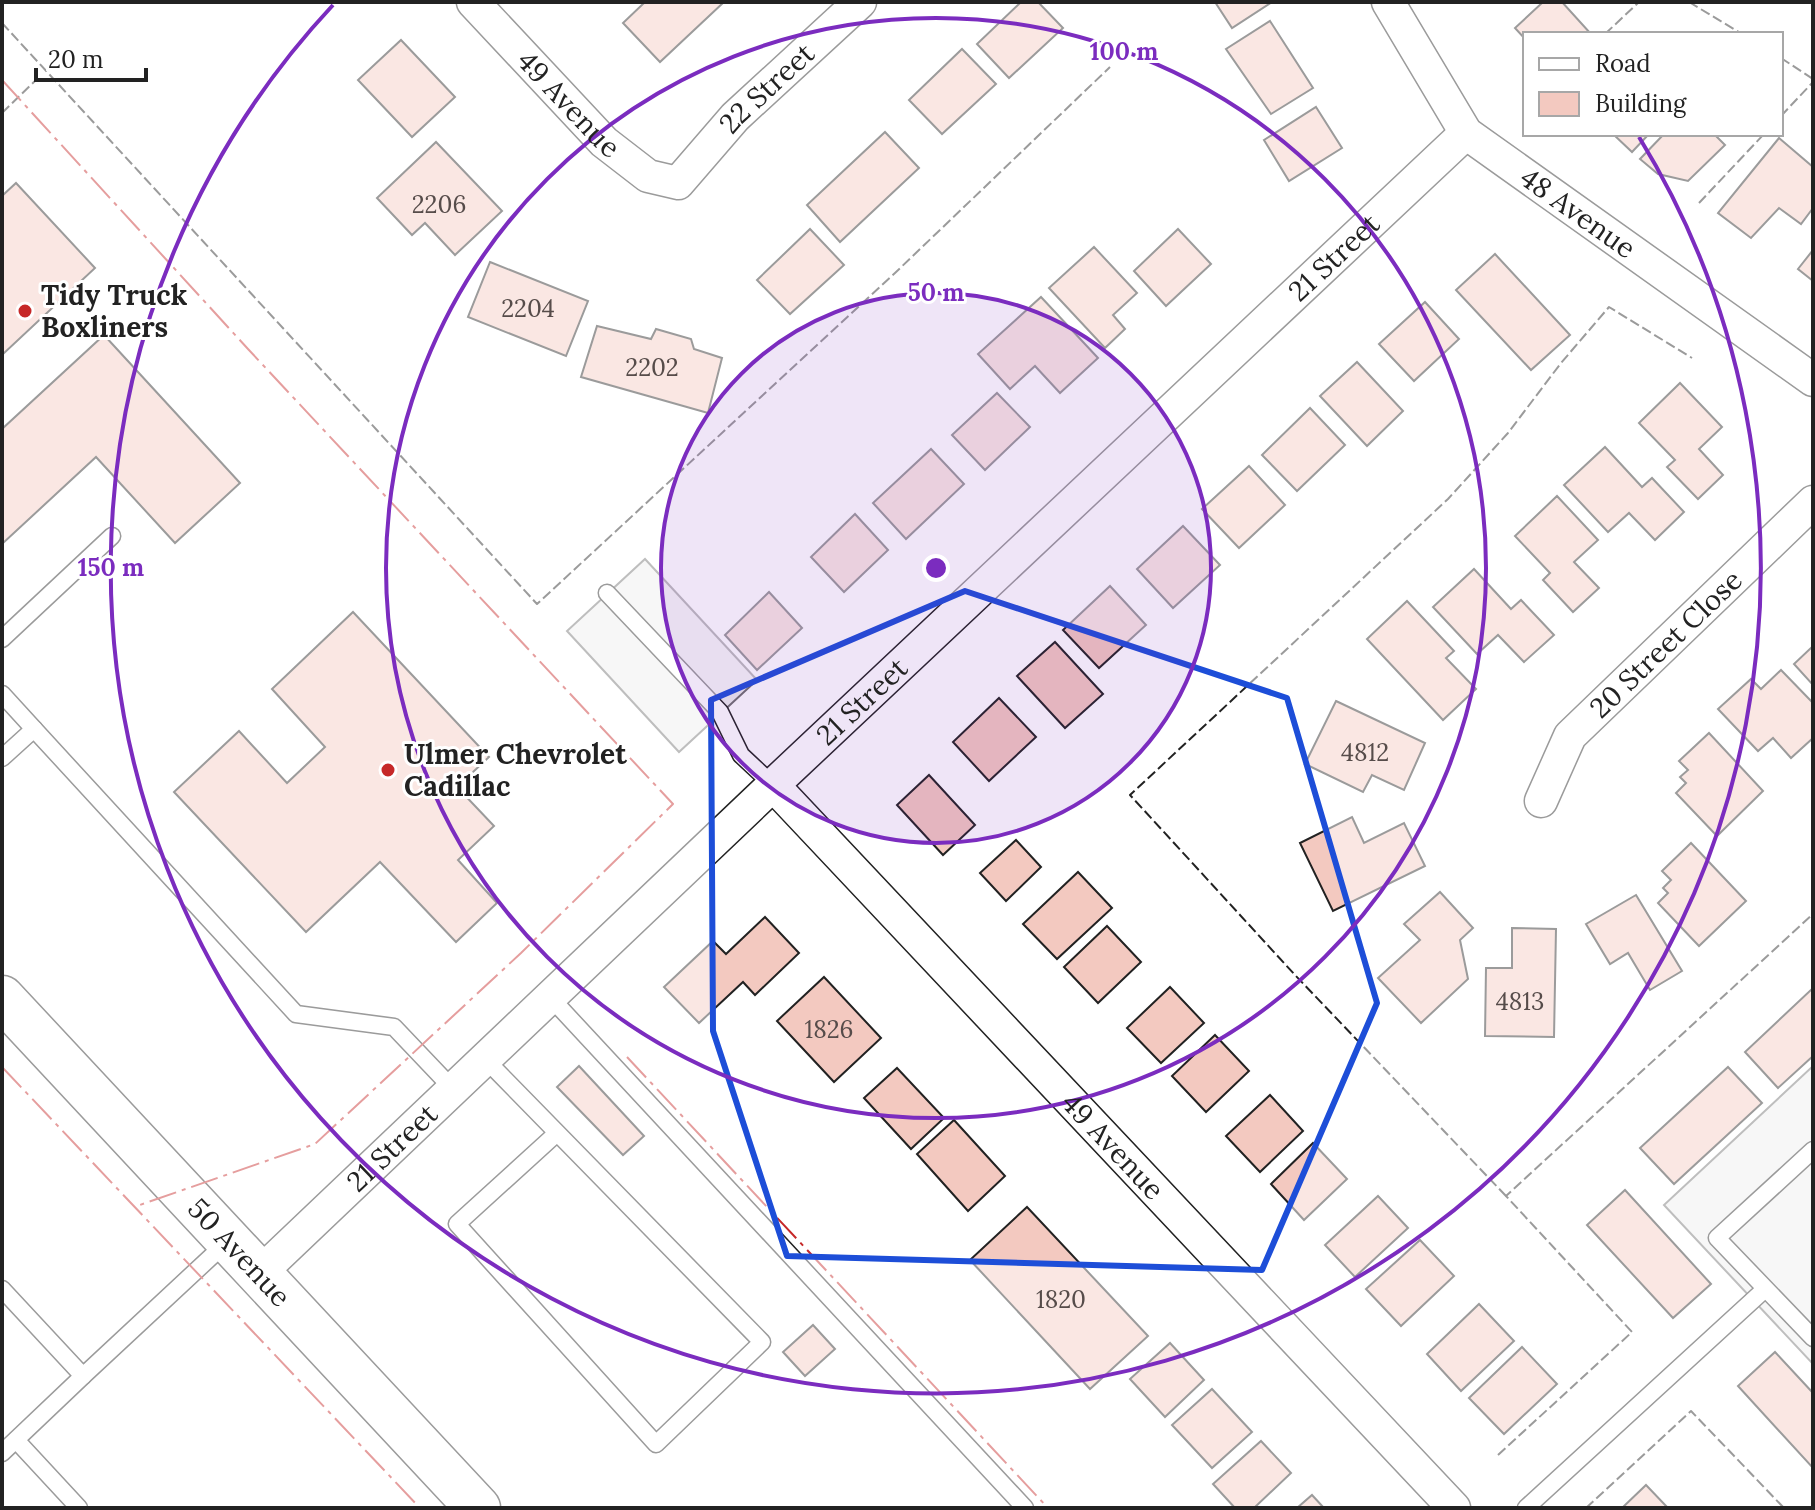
<svg xmlns="http://www.w3.org/2000/svg" width="1815" height="1510" font-family="Lora,serif">
<rect width="100%" height="100%" fill="#fff"/>
<g fill="#ededed" stroke="#6f6f6f" stroke-width="2">
<polygon points="645,559 757,680 679,752 567,631"/>
<polygon points="1813,1066 1813,1364 1664,1205"/>
</g>
<g fill="#f3c9c0" stroke="#222" stroke-width="2">
<polygon points="645,2 724,2 660,62 623,23"/>
<polygon points="1021,2 1038,2 1063,28 1009,78 977,44"/>
<polygon points="1215,2 1272,2 1232,28"/>
<polygon points="1543,2 1562,2 1591,34 1525,34 1525,39 1515,28"/>
<polygon points="1270,21 1313,88 1271,114 1226,49"/>
<polygon points="401,40 455,97 412,137 358,80"/>
<polygon points="962,49 996,84 942,134 909,100"/>
<polygon points="1316,107 1342,148 1289,181 1264,140"/>
<polygon points="885,132 919,168 840,242 807,205"/>
<polygon points="1613,134 1649,134 1632,152"/>
<polygon points="1664,134 1714,134 1725,145 1688,181 1658,174 1640,159"/>
<polygon points="1779,138 1813,167 1813,208 1801,224 1779,208 1751,238 1718,213"/>
<polygon points="436,142 502,211 455,255 425,223 412,235 377,198"/>
<polygon points="16,183 95,268 2,355 2,196"/>
<polygon points="810,229 844,265 790,314 757,280"/>
<polygon points="1178,229 1211,264 1166,306 1134,271"/>
<polygon points="1094,247 1137,293 1113,315 1125,329 1105,348 1049,288"/>
<polygon points="1813,250 1813,281 1798,269"/>
<polygon points="1495,254 1570,335 1531,370 1456,290"/>
<polygon points="490,262 588,301 566,356 468,317"/>
<polygon points="1041,297 1098,358 1060,393 1035,366 1010,389 978,354"/>
<polygon points="1425,302 1459,339 1414,381 1379,344"/>
<polygon points="597,326 651,339 656,329 691,339 694,349 722,358 708,413 581,377"/>
<polygon points="104,335 240,483 175,543 96,457 2,544 2,429"/>
<polygon points="1357,362 1403,411 1367,446 1320,396"/>
<polygon points="1680,383 1722,427 1699,449 1723,475 1698,499 1667,467 1675,460 1639,423"/>
<polygon points="997,393 1030,427 985,470 952,435"/>
<polygon points="1310,408 1345,445 1297,491 1262,455"/>
<polygon points="1605,447 1642,487 1652,478 1684,512 1655,540 1629,513 1608,532 1564,485"/>
<polygon points="931,449 964,484 906,539 873,503"/>
<polygon points="1249,466 1285,505 1239,548 1202,509"/>
<polygon points="1557,496 1598,540 1574,562 1599,588 1573,612 1543,580 1550,573 1515,536"/>
<polygon points="855,514 888,550 844,592 811,557"/>
<polygon points="1183,526 1220,565 1173,608 1137,569"/>
<polygon points="1474,569 1511,609 1521,600 1554,635 1524,662 1498,635 1477,654 1433,607"/>
<polygon points="1110,586 1146,625 1099,668 1063,630"/>
<polygon points="769,592 802,628 757,670 725,635"/>
<polygon points="1407,601 1454,651 1446,658 1476,689 1443,720 1367,639"/>
<polygon points="353,612 489,757 457,787 494,826 458,860 497,903 456,942 380,862 306,932 174,792 239,731 287,783 325,747 272,689"/>
<polygon points="1055,642 1103,694 1065,728 1017,676"/>
<polygon points="1813,646 1813,685 1794,664"/>
<polygon points="1781,670 1813,703 1813,738 1791,758 1773,738 1758,751 1718,709 1751,679 1761,689"/>
<polygon points="999,698 1036,737 989,781 953,742"/>
<polygon points="1336,701 1425,743 1404,790 1372,775 1363,792 1305,764"/>
<polygon points="1709,733 1763,791 1717,836 1676,793 1686,783 1680,777 1688,770 1679,761"/>
<polygon points="929,775 975,825 943,855 897,805"/>
<polygon points="1352,817 1364,843 1404,823 1425,866 1333,911 1300,843"/>
<polygon points="1016,840 1041,867 1006,901 980,873"/>
<polygon points="1691,843 1746,901 1699,946 1658,903 1668,893 1663,888 1671,880 1662,871"/>
<polygon points="1078,872 1112,908 1057,959 1023,924"/>
<polygon points="1440,892 1473,928 1460,940 1468,979 1421,1023 1378,978 1420,940 1404,924"/>
<polygon points="1636,895 1682,971 1650,990 1628,953 1610,964 1586,924"/>
<polygon points="765,917 799,953 755,995 743,982 699,1023 664,987 713,941 726,954"/>
<polygon points="1107,926 1141,962 1098,1003 1064,967"/>
<polygon points="1512,928 1556,929 1554,1037 1485,1036 1486,968 1512,968"/>
<polygon points="824,977 881,1038 834,1082 777,1021"/>
<polygon points="1170,987 1204,1023 1161,1063 1127,1028"/>
<polygon points="1813,988 1813,1056 1778,1088 1745,1052"/>
<polygon points="1215,1035 1249,1071 1206,1112 1172,1076"/>
<polygon points="579,1066 644,1136 623,1155 557,1087"/>
<polygon points="1728,1067 1762,1103 1674,1184 1640,1148"/>
<polygon points="897,1068 944,1118 911,1149 864,1098"/>
<polygon points="1270,1095 1303,1131 1260,1172 1226,1136"/>
<polygon points="954,1120 1005,1176 968,1211 917,1154"/>
<polygon points="1313,1143 1347,1179 1304,1220 1271,1184"/>
<polygon points="1625,1190 1711,1284 1673,1318 1587,1225"/>
<polygon points="1378,1196 1408,1228 1355,1277 1325,1245"/>
<polygon points="1027,1207 1148,1336 1090,1389 970,1260"/>
<polygon points="1420,1240 1454,1276 1401,1326 1366,1289"/>
<polygon points="1479,1304 1514,1341 1461,1391 1427,1354"/>
<polygon points="813,1325 835,1349 805,1376 783,1352"/>
<polygon points="1170,1343 1204,1380 1165,1417 1130,1379"/>
<polygon points="1522,1347 1557,1384 1504,1434 1469,1398"/>
<polygon points="1775,1352 1813,1393 1813,1468 1738,1386"/>
<polygon points="1212,1389 1252,1432 1212,1468 1172,1425"/>
<polygon points="1261,1441 1291,1473 1254,1508 1235,1508 1213,1484"/>
<polygon points="1646,1485 1668,1508 1622,1508"/>
<polygon points="1312,1495 1324,1508 1297,1508"/>
</g>
<g fill="none" stroke-linecap="round" stroke-linejoin="round">
<defs>
<g id="service">
<polyline points="607,593 720,712 741,755 773,785"/>
<polyline points="2,639 112,536"/>
<polyline points="2,694 34,729 2,758"/>
<polyline points="34,729 296,1014 394,1027 453,1089"/>
<polyline points="550,997 1025,1508"/>
<polyline points="485,1059 762,1342 656,1444 457,1224 557,1133"/>
<polyline points="1813,1150 1717,1238 1813,1338"/>
<polyline points="2,1289 83,1376 228,1241"/>
<polyline points="16,1440 79,1508"/>
<polyline points="2,1453 83,1376"/>
<polyline points="1526,1508 1764,1290"/>
</g>
<g id="minor">
<path id="s1" d="M 473,2 L 604,142 L 648,176 L 678,183 L 735,117 L 860,2"/>
<path id="s2" d="M 1388,2 L 1466,133 L 1813,380"/>
<path id="s3" d="M 773,785 L 1454,1508"/>
<path id="s4" d="M 1541,801 L 1570,736 L 1813,502"/>
<path id="s5" d="M 260,1273 L 773,785 L 1466,133"/>
</g>
<g id="primary">
<path id="s6" d="M 2,998 L 478,1508"/>
</g>
</defs>
<use href="#service" stroke="#222" stroke-width="19"/>
<use href="#minor" stroke="#222" stroke-width="35"/>
<use href="#primary" stroke="#222" stroke-width="47"/>
<use href="#service" stroke="#fff" stroke-width="16"/>
<use href="#minor" stroke="#fff" stroke-width="32"/>
<use href="#primary" stroke="#fff" stroke-width="44"/>
<g stroke="#222" stroke-width="2" stroke-dasharray="10 4" stroke-linecap="butt">
<polyline points="1689,2 1742,34"/>
<polyline points="2,23 537,604 895,273 1110,67"/>
<polyline points="1605,34 1639,2"/>
<polyline points="1781,58 1813,79"/>
<polyline points="2,113 38,78"/>
<polyline points="1781,116 1813,82"/>
<polyline points="1699,203 1764,134"/>
<polyline points="1506,1196 1295,975 1130,795 1448,499 1508,433 1561,363 1609,307 1692,358"/>
<polyline points="1498,1455 1632,1332 1506,1196 1813,914"/>
<polyline points="1586,1508 1691,1411 1784,1508"/>
</g>
<g stroke="#c62828" stroke-width="2" stroke-dasharray="28 6 4 6" stroke-linecap="butt">
<polyline points="2,80 248,349 673,804 521,953 315,1144 134,1207"/>
<polyline points="627,1057 1048,1508"/>
<polyline points="2,1067 420,1508"/>
</g>
</g>
<path d="M0 0H1815V1510H0ZM 965,591 L 1287,698 L 1377,1003 L 1262,1270 L 787,1256 L 713,1031 L 711,700 Z" fill="#fff" fill-opacity=".55" fill-rule="evenodd"/>
<path fill="none" stroke="#1d4ed8" stroke-width="6" stroke-linejoin="round" d="M 965,591 L 1287,698 L 1377,1003 L 1262,1270 L 787,1256 L 713,1031 L 711,700 Z"/>
<circle cx="936" cy="568" r="275" fill="#7b2cbf" fill-opacity=".12"/>
<g fill="none" stroke="#7b2cbf" stroke-width="4">
<circle cx="936" cy="568" r="275"/>
<circle cx="936" cy="568" r="550"/>
<path d="M1639 137A825 825 0 1 1 333 5"/>
</g>
<g fill="#c62828" stroke="#fff" stroke-width="3">
<circle cx="25" cy="311" r="8"/>
<circle cx="388" cy="770" r="8"/>
</g>
<g text-anchor="middle" stroke-width="6" stroke-linejoin="round" paint-order="stroke">
<g font-size="24" fill="#564c4a">
<text x="439" y="213">2206</text>
<text x="528" y="317">2204</text>
<text x="652" y="376">2202</text>
<text x="1365" y="761">4812</text>
<text x="1520" y="1010">4813</text>
<text x="829" y="1038">1826</text>
<text x="1061" y="1308">1820</text>
</g>
<g font-size="28" fill="#222" stroke="#fff">
<text dy="10" stroke="none"><textPath href="#s1" startOffset="408">22 Street</textPath></text>
<text dy="10" stroke="none"><textPath href="#s1" startOffset="140">49 Avenue</textPath></text>
<text dy="10" stroke="none"><textPath href="#s2" startOffset="290">48 Avenue</textPath></text>
<text dy="10" stroke="none"><textPath href="#s5" startOffset="1478">21 Street</textPath></text>
<text dy="10" stroke="none"><textPath href="#s4" startOffset="204">20 Street Close</textPath></text>
<text dy="10" stroke="none"><textPath href="#s5" startOffset="830">21 Street</textPath></text>
<text dy="10" stroke="none"><textPath href="#s3" startOffset="496">49 Avenue</textPath></text>
<text dy="10" stroke="none"><textPath href="#s5" startOffset="182">21 Street</textPath></text>
<text dy="10" stroke="none"><textPath href="#s6" startOffset="348">50 Avenue</textPath></text>
</g>
<g font-size="28" font-weight="bold" fill="#222" stroke="#fff" text-anchor="start">
<text x="41" y="305">Tidy Truck<tspan x="41" dy="32">Boxliners</tspan></text>
<text x="404" y="764">Ulmer Chevrolet<tspan x="404" dy="32">Cadillac</tspan></text>
</g>
</g>
<circle cx="936" cy="568" r="12" fill="#7b2cbf" stroke="#fff" stroke-width="4"/>
<g font-size="24" text-anchor="middle" font-weight="bold" fill="#7b2cbf" stroke="#fff" stroke-width="6" stroke-linejoin="round" paint-order="stroke">
<text x="1124" y="60">100 m</text>
<text x="936" y="301">50 m</text>
<text x="111" y="576">150 m</text>
</g>
<rect width="1815" height="1510" fill="none" stroke="#222222" stroke-width="8"/>
<rect x="1523" y="32" width="260" height="104" fill="#ffffff" stroke="#a7a7a7" stroke-width="2"/>
<rect x="1539" y="58" width="40" height="12" fill="#ffffff" stroke="#a7a7a7" stroke-width="2"/>
<text x="1595" y="72" font-size="24" fill="#222222">Road</text>
<rect x="1539" y="92" width="40" height="24" fill="#f3c9c0" stroke="#a7a7a7" stroke-width="2"/>
<text x="1595" y="112" font-size="24" fill="#222222">Building</text>
<path d="M36 68v12h110v-12" fill="none" stroke="#222222" stroke-width="4"/>
<text x="48" y="68" font-size="24" fill="#222222" stroke="#ffffff" stroke-width="6" paint-order="stroke">20 m</text>
</svg>
